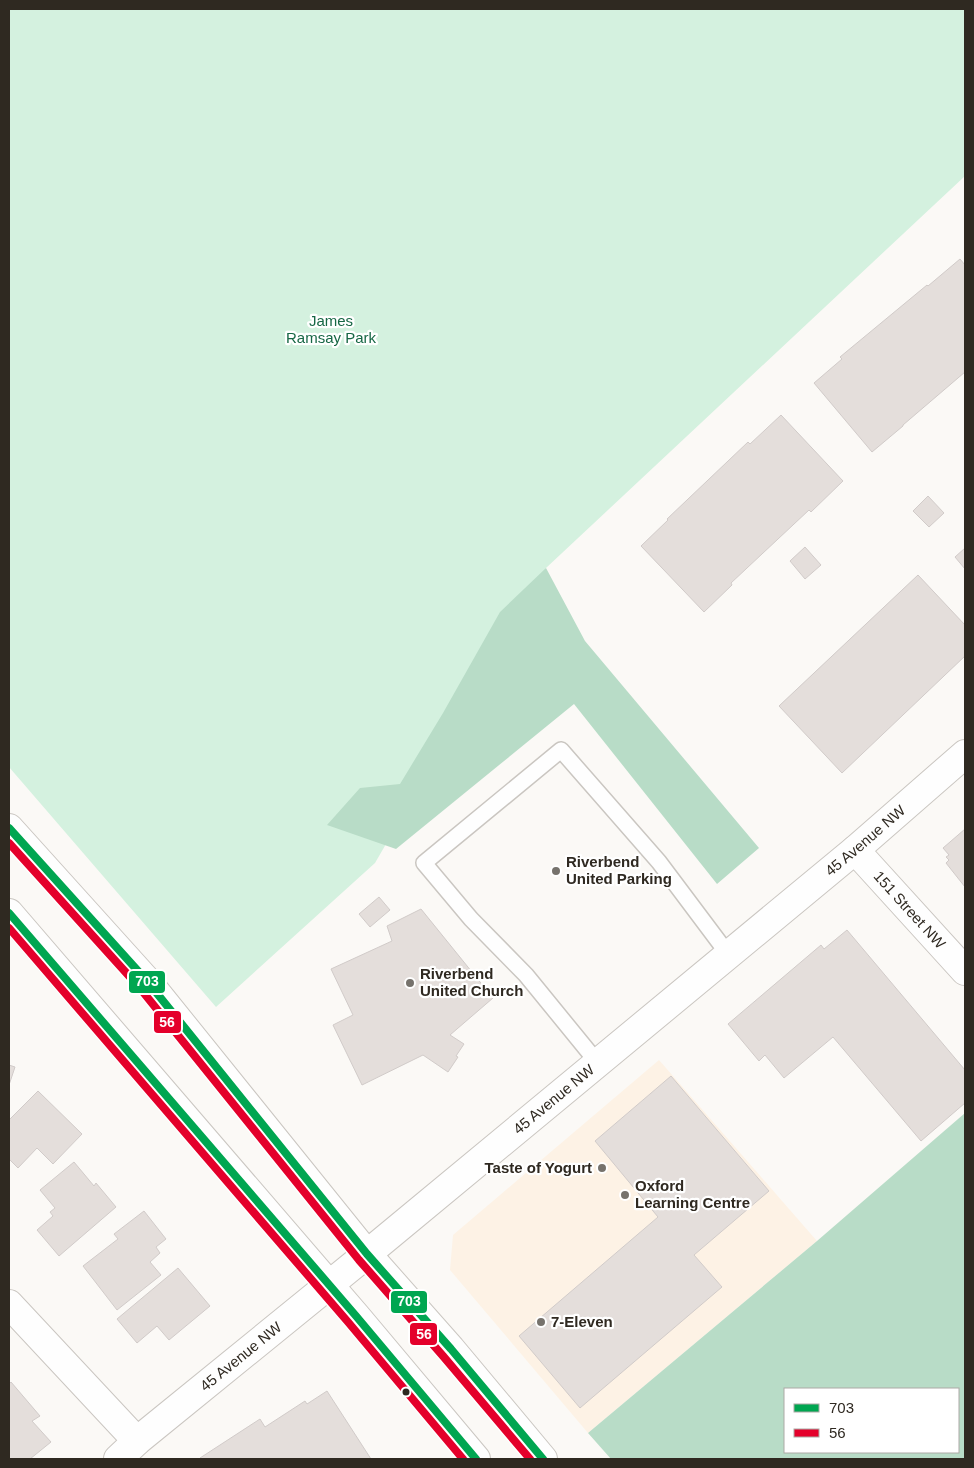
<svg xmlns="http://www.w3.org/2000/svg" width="974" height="1468" font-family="Helvetica,sans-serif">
<rect width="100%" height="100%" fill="#fbf9f6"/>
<polygon fill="#fdf2e5" points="659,1060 817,1241 588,1433 450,1270 453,1235"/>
<polygon fill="#d4f1df" points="9,9 965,9 965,176 546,568 375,863 216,1007 9,767"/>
<g fill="#b8dcc7" fill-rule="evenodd">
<polygon points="546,568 585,641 759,848 717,884 574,704 396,849 327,825 360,788 400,784 443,713 500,612"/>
<path d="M 965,1113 L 965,1459 L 611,1459 L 588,1433 L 817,1241 ZM 785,1389 L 958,1389 L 958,1452 L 785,1452 Z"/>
</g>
<g fill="#e4dedb" stroke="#d1cbc9">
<polygon points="960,259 965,265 965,372 903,425 903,426 872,452 814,383 842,359 840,357 927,285 928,286"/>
<polygon points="781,415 843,481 811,512 809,510 731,583 732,585 704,612 641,546 668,520 667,519 748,442 750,444"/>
<polygon points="928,496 944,513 929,527 913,511"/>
<polygon points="805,547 821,565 805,579 790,561"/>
<polygon points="965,548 965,569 955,557"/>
<polygon points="918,575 965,625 965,656 842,773 779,706"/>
<polygon points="965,829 965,887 946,863 949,860 946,857 949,855 943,848"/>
<polygon points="379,897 390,910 370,927 359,914"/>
<polygon points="421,909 493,998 450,1035 464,1044 456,1056 458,1057 448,1072 423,1055 362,1085 333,1025 353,1015 331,969 392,941 387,926"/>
<polygon points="847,930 965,1070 965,1103 921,1141 833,1037 784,1078 765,1055 759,1061 728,1024 821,945 824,949"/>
<polygon points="9,1065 15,1067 9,1085"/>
<polygon points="671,1076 769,1191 694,1255 722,1287 580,1408 519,1336 658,1217 595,1141"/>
<polygon points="38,1091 82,1134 53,1164 37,1148 18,1168 9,1159 9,1120"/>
<polygon points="74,1162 94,1186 96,1183 116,1207 59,1256 37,1230 53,1216 50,1212 55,1208 40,1190"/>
<polygon points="144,1211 166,1239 156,1247 160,1253 150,1262 161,1275 117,1310 83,1266 118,1239 114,1234"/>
<polygon points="178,1268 210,1306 169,1340 157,1326 137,1343 117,1319"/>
<polygon points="11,1382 40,1416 32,1421 51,1442 30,1459 9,1459 9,1384"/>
<polygon points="327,1391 371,1459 200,1459 200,1458 260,1419 265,1427 305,1401 307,1404"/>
</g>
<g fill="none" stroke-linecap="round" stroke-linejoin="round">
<defs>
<polyline id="service" points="597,1062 526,975 471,919 424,863 561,750 659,862 728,954"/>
<g id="minor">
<path id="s1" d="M 855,850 L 965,971"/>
<polyline points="9,1304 137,1441"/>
<path id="s2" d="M 118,1459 L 137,1441 L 367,1254 L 855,850 L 965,754"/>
</g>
<g id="tertiary">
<polyline points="9,828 147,981 367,1254 451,1349 543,1459"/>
<polyline points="9,913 356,1316 476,1459"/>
</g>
</defs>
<use href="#service" stroke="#cac6c1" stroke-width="18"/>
<use href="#minor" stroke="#cac6c1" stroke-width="30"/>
<use href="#tertiary" stroke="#cac6c1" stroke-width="30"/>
<use href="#service" stroke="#fefefe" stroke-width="15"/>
<use href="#minor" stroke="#fefefe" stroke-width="28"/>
<use href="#tertiary" stroke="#fefefe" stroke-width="28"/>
<defs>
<g id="bus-1">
<polyline points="9,828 147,981 367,1254 451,1349 543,1459"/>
<polyline points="9,913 356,1316 476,1459"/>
</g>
<g id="bus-2">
<polyline points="9,843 139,987 359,1260 443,1356 530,1459"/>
<polyline points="9,928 348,1322 463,1459"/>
</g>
</defs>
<use href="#bus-1" stroke="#fff" stroke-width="11"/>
<use href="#bus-2" stroke="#fff" stroke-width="11"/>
<use href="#bus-1" stroke="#00a651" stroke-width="8"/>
<use href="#bus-2" stroke="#e4002b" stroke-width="8"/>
</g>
<g fill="#76726c" stroke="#fff" stroke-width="2">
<circle cx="556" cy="871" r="5"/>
<circle cx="410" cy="983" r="5"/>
<circle cx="602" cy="1168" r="5"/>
<circle cx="625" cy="1195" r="5"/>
<circle cx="541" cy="1322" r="5"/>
</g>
<circle fill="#2f2921" stroke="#fff" stroke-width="2" cx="406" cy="1392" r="4.5"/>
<g text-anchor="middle" stroke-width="4.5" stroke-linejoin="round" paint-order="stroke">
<g font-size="15" fill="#176745" stroke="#fff">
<text x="331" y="326">James<tspan x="331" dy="17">Ramsay Park</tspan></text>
</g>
<g font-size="15" fill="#2f2921" stroke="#fff">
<text dy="5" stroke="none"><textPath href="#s2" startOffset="970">45 Avenue NW</textPath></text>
<text dy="5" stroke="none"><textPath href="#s1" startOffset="81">151 Street NW</textPath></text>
<text dy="5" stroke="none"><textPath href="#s2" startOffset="565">45 Avenue NW</textPath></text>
<text dy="5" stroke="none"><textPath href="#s2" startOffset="160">45 Avenue NW</textPath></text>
</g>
<g font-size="15" font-weight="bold" fill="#2f2921" stroke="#fff" text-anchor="start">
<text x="566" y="867">Riverbend<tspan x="566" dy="17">United Parking</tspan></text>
<text x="420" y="979">Riverbend<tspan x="420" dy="17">United Church</tspan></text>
<text x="592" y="1173" text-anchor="end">Taste of Yogurt</text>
<text x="635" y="1191">Oxford<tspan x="635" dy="17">Learning Centre</tspan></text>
<text x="551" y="1327">7-Eleven</text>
</g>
</g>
<g stroke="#fff" stroke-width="2">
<rect x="128" y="970" width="38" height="24" rx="5" fill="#00a651"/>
<rect x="153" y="1010" width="29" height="24" rx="5" fill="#e4002b"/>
<rect x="390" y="1290" width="38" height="24" rx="5" fill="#00a651"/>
<rect x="409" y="1322" width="29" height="24" rx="5" fill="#e4002b"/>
</g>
<g font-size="14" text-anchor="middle" font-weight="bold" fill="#fff">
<text x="147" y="986">703</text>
<text x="167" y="1027">56</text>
<text x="409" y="1306">703</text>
<text x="424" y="1339">56</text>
</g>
<rect width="974" height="1468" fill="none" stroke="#2f2921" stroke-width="20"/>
<rect x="784" y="1388" width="175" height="65" fill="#ffffff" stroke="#aca9a6"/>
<rect x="794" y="1404" width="25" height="8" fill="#00a651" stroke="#aca9a6"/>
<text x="829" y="1413" font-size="15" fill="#2f2921">703</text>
<rect x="794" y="1429" width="25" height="8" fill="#e4002b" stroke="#aca9a6"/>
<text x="829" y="1438" font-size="15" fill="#2f2921">56</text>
</svg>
